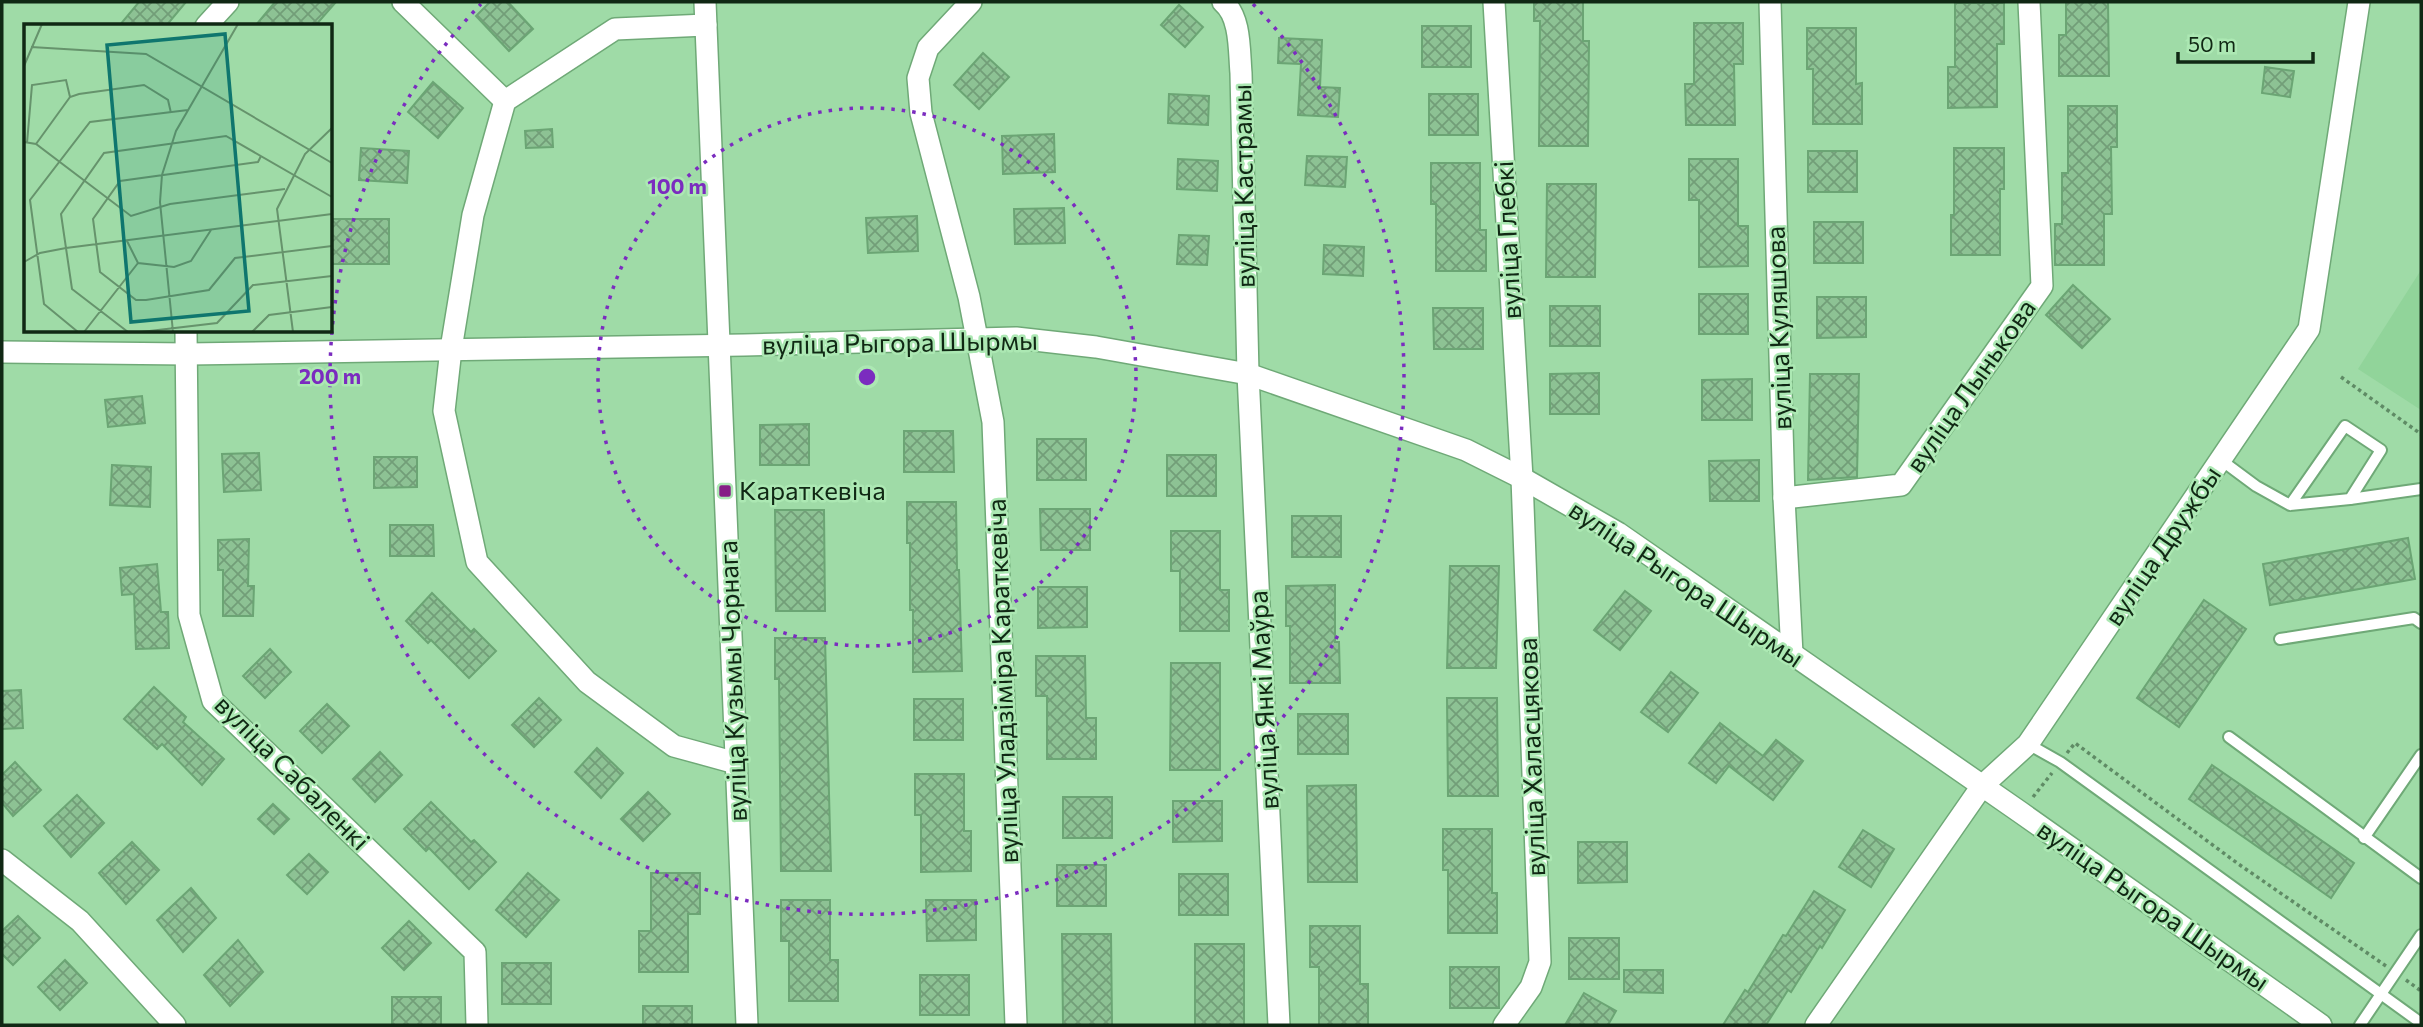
<svg xmlns="http://www.w3.org/2000/svg" width="2423" height="1027" font-family="Commissioner,sans-serif">
<defs>
<pattern id="building-cross-hatch" width="8" height="8" patternUnits="userSpaceOnUse" patternTransform="scale(1.75)"><rect width="8" height="8" fill="#8dc294"/><path d="M0 0l8 8M0 8l8-8" fill="none" stroke="#729e78"/></pattern>
</defs>
<rect width="100%" height="100%" fill="#9fdba7"/>
<polygon fill="#91d49a" points="2421,270 2421,410 2358,369"/>
<g fill="url(#building-cross-hatch)" stroke="#6ba574" stroke-width="2">
<polygon points="139,2 186,2 166,26 119,26"/>
<polygon points="275,2 336,2 315,26 255,26"/>
<polygon points="490,2 508,2 533,29 509,51 476,16"/>
<polygon points="1534,2 1583,2 1583,41 1589,41 1588,146 1539,146 1540,21 1534,21"/>
<polygon points="2066,2 2108,2 2109,76 2059,76 2059,35 2066,35"/>
<polygon points="1955,3 2004,3 2004,44 1997,44 1997,107 1948,108 1948,67 1955,67"/>
<polygon points="1179,5 1203,27 1185,47 1161,25"/>
<polygon points="1694,23 1743,23 1743,64 1734,64 1735,125 1686,125 1685,84 1694,84"/>
<rect x="1422" y="26" width="49" height="41"/>
<polygon points="1807,28 1856,28 1856,84 1862,83 1862,124 1813,124 1813,69 1807,69"/>
<polygon points="1279,38 1322,40 1320,87 1340,88 1338,117 1298,115 1301,64 1278,63"/>
<polygon points="983,53 1009,77 979,109 954,85"/>
<polygon points="2265,67 2294,71 2290,97 2262,93"/>
<polygon points="433,82 463,108 438,138 408,112"/>
<polygon points="1169,94 1209,96 1208,125 1168,123"/>
<rect x="1429" y="94" width="49" height="41"/>
<polygon points="2068,106 2117,106 2117,147 2111,147 2112,214 2104,214 2104,265 2055,265 2055,224 2062,224 2062,173 2068,173"/>
<polygon points="552,129 553,147 526,148 525,131"/>
<polygon points="1054,134 1055,172 1003,174 1002,136"/>
<polygon points="361,148 409,151 407,183 359,180"/>
<polygon points="1954,148 2004,148 2004,189 2000,189 2000,255 1951,255 1951,215 1954,215"/>
<rect x="1808" y="151" width="49" height="41"/>
<polygon points="1307,156 1347,157 1345,187 1305,185"/>
<polygon points="1178,159 1218,161 1217,191 1177,189"/>
<polygon points="1689,159 1738,159 1738,226 1748,226 1748,266 1699,267 1699,200 1689,200"/>
<polygon points="1431,163 1480,163 1480,230 1486,230 1486,271 1436,271 1436,204 1431,204"/>
<polygon points="1547,184 1596,184 1595,277 1546,277"/>
<polygon points="1064,208 1065,243 1015,244 1014,209"/>
<polygon points="917,216 918,251 868,253 866,218"/>
<rect x="331" y="219" width="58" height="45"/>
<rect x="1814" y="222" width="49" height="41"/>
<polygon points="1179,235 1209,236 1207,265 1177,264"/>
<polygon points="1324,245 1364,247 1363,276 1323,274"/>
<polygon points="2073,285 2110,319 2082,348 2046,315"/>
<rect x="1699" y="294" width="49" height="40"/>
<polygon points="1817,297 1866,297 1866,337 1817,338"/>
<rect x="1550" y="306" width="50" height="40"/>
<polygon points="1433,308 1483,308 1483,349 1434,349"/>
<polygon points="1599,373 1599,414 1550,414 1550,374"/>
<polygon points="1810,374 1859,374 1857,477 1808,480"/>
<polygon points="1752,379 1752,420 1702,420 1702,380"/>
<polygon points="142,396 145,423 108,427 105,400"/>
<polygon points="809,424 809,465 760,465 760,425"/>
<polygon points="904,431 953,431 954,472 904,472"/>
<rect x="1037" y="439" width="49" height="41"/>
<polygon points="259,453 261,490 224,492 222,454"/>
<rect x="1167" y="455" width="49" height="41"/>
<polygon points="374,457 417,457 417,487 374,488"/>
<polygon points="1759,460 1759,501 1710,501 1709,461"/>
<polygon points="112,465 151,467 150,507 110,505"/>
<polygon points="907,502 956,502 957,570 959,570 962,671 913,672 913,610 910,610 910,543 907,543"/>
<polygon points="1040,509 1090,509 1090,550 1041,550"/>
<polygon points="775,510 824,510 825,611 776,611"/>
<rect x="1292" y="516" width="49" height="41"/>
<polygon points="390,525 433,525 434,556 390,556"/>
<polygon points="1171,531 1220,531 1220,590 1229,590 1229,631 1180,631 1180,571 1171,571"/>
<polygon points="2408,538 2415,579 2270,605 2263,564"/>
<polygon points="249,539 248,586 254,586 253,616 223,616 223,570 218,570 218,540"/>
<polygon points="157,564 161,612 168,612 169,648 136,649 134,594 122,595 120,568"/>
<polygon points="1450,566 1499,566 1496,668 1447,668"/>
<polygon points="1335,585 1335,642 1339,642 1340,683 1290,683 1290,626 1286,626 1286,586"/>
<polygon points="1038,587 1087,587 1087,627 1038,628"/>
<polygon points="1625,591 1651,611 1620,650 1594,630"/>
<polygon points="432,593 471,632 474,629 496,651 469,678 431,640 428,643 406,621"/>
<polygon points="2204,600 2246,629 2179,727 2137,698"/>
<polygon points="775,638 825,638 831,871 781,871 779,679 775,679"/>
<polygon points="270,649 291,672 265,698 243,676"/>
<polygon points="1036,656 1085,656 1086,718 1096,718 1096,759 1047,759 1047,696 1036,696"/>
<polygon points="1171,663 1220,663 1220,770 1170,770"/>
<polygon points="1671,672 1698,693 1668,732 1641,712"/>
<polygon points="154,687 186,717 183,722 224,759 202,785 162,744 157,749 124,719"/>
<polygon points="21,690 23,728 2,729 2,691"/>
<polygon points="539,698 561,720 534,747 512,725"/>
<polygon points="1447,698 1497,698 1498,796 1448,796"/>
<rect x="914" y="699" width="49" height="41"/>
<polygon points="327,704 349,726 322,753 300,731"/>
<rect x="1298" y="714" width="50" height="40"/>
<polygon points="1720,723 1763,756 1776,740 1803,761 1773,800 1729,766 1716,783 1689,763"/>
<polygon points="597,748 623,773 601,798 575,772"/>
<polygon points="380,752 402,775 375,802 353,779"/>
<polygon points="15,762 41,790 13,816 2,803 2,775"/>
<polygon points="2212,765 2354,863 2331,898 2189,799"/>
<polygon points="915,774 964,774 964,831 971,831 971,871 921,872 921,815 915,815"/>
<polygon points="1356,785 1357,882 1308,882 1307,786"/>
<polygon points="648,792 670,814 643,841 621,819"/>
<polygon points="77,795 104,823 71,857 44,826"/>
<rect x="1063" y="797" width="49" height="41"/>
<polygon points="1173,801 1222,801 1222,841 1173,842"/>
<polygon points="431,802 471,842 474,840 496,862 469,889 429,848 426,851 404,829"/>
<polygon points="273,804 289,819 274,834 258,819"/>
<polygon points="1443,829 1492,829 1492,893 1497,893 1497,933 1448,933 1448,870 1443,870"/>
<polygon points="1863,830 1894,849 1871,887 1839,867"/>
<polygon points="132,842 159,870 126,904 99,873"/>
<polygon points="1578,842 1627,842 1627,882 1578,883"/>
<polygon points="309,854 328,872 307,894 287,875"/>
<rect x="1057" y="865" width="49" height="41"/>
<polygon points="528,873 559,900 526,937 496,910"/>
<polygon points="651,873 700,873 700,914 688,914 688,972 639,972 639,931 651,931"/>
<rect x="1179" y="874" width="49" height="41"/>
<polygon points="191,888 216,918 183,952 157,920"/>
<polygon points="1814,891 1845,910 1822,948 1820,946 1791,992 1788,990 1766,1025 1723,1025 1745,990 1748,992 1783,935 1786,936"/>
<polygon points="781,900 830,900 830,960 838,960 838,1001 789,1001 789,941 781,941"/>
<polygon points="926,900 976,900 976,940 927,941"/>
<polygon points="18,916 40,938 13,965 2,954 2,931"/>
<polygon points="409,921 431,943 404,970 382,948"/>
<polygon points="1310,926 1360,926 1360,984 1368,984 1368,1025 1319,1025 1319,967 1310,967"/>
<polygon points="1062,934 1111,934 1112,1025 1063,1025"/>
<rect x="1569" y="938" width="50" height="41"/>
<polygon points="238,940 263,972 230,1006 204,975"/>
<rect x="1195" y="944" width="49" height="81"/>
<polygon points="65,960 87,983 60,1010 38,987"/>
<rect x="502" y="963" width="49" height="41"/>
<rect x="1450" y="967" width="49" height="41"/>
<polygon points="1624,970 1663,970 1663,993 1624,992"/>
<rect x="920" y="975" width="49" height="40"/>
<polygon points="1584,993 1616,1011 1608,1025 1565,1025"/>
<rect x="392" y="997" width="49" height="28"/>
<rect x="643" y="1006" width="49" height="19"/>
</g>
<g fill="none" stroke-linecap="round" stroke-linejoin="round">
<defs>
<g id="service">
<polyline points="2221,460 2256,486 2290,505 2345,426 2381,450 2350,499 2290,505"/>
<polyline points="2350,499 2421,489"/>
<polyline points="2280,639 2414,618 2421,623"/>
<polyline points="2229,737 2421,878"/>
<polyline points="2028,744 2060,762 2421,1023"/>
<polyline points="2364,838 2421,755"/>
<polyline points="2360,1025 2421,935"/>
</g>
<g id="minor">
<polyline points="403,2 505,101"/>
<polyline points="705,2 747,1025"/>
<polyline points="971,2 928,48 918,78 921,113 969,297 993,422 1016,1025"/>
<path d="M 1223,2 C 1241,17 1239,51 1241,73 L 1248,374 L 1279,1025"/>
<polyline points="1494,2 1522,478 1540,962 1531,987 1504,1025"/>
<polyline points="1770,2 1784,498 1792,654"/>
<polyline points="706,25 615,29 505,101 473,215 451,349 444,411 477,562 587,682 674,746 736,763"/>
<polyline points="206,26 228,2"/>
<polyline points="186,331 189,615 213,701 475,952 477,1025"/>
<polyline points="2,352 188,354 744,345 1016,338 1096,347 1248,374 1466,450 1522,478 1618,533 2020,812 2321,1025"/>
<polyline points="1784,498 1901,485 2042,286 2029,2"/>
<polyline points="2,860 80,921 175,1025"/>
<polyline points="1816,1025 1982,786 2028,744 2309,329 2359,2"/>
</g>
</defs>
<use href="#service" stroke="#6fa977" stroke-width="14"/>
<use href="#minor" stroke="#6fa977" stroke-width="24"/>
<g stroke="#5f8b65" stroke-width="3.5" stroke-dasharray="3.5 3.5" stroke-linecap="butt">
<polyline points="2341,377 2421,434"/>
<polyline points="2067,753 2075,743 2237,863 2386,966"/>
<polyline points="2033,797 2052,773"/>
<polyline points="2406,980 2421,991"/>
</g>
<use href="#service" stroke="#fff" stroke-width="10"/>
<use href="#minor" stroke="#fff" stroke-width="21"/>
</g>
<g fill="none" stroke="#7b2cbf" stroke-width="3.5" stroke-dasharray="3.5 7">
<circle cx="867" cy="377" r="269"/>
<path d="M1253 4A537 537 0 1 1 481 4"/>
</g>
<rect fill="#861f86" stroke="#ace8b3" stroke-width="2.5" x="718" y="484" width="14" height="14" rx="3.5"/>
<g text-anchor="middle" stroke-width="5" stroke-linejoin="round" paint-order="stroke">
<g font-size="26" fill="#102814" stroke="#ace8b3">
<text transform="translate(1244 186) rotate(-91)" y="9">вуліца Кастрамы</text>
<text transform="translate(1508 240) rotate(-93)" y="9">вуліца Глебкі</text>
<text transform="translate(1779 328) rotate(-92)" y="9">вуліца Куляшова</text>
<text transform="translate(900 343) rotate(-1)" y="9">вуліца Рыгора Шырмы</text>
<text transform="translate(1971 386) rotate(-55)" y="9">вуліца Лынькова</text>
<text transform="translate(2163 546) rotate(-56)" y="9">вуліца Дружбы</text>
<text transform="translate(1686 584) rotate(34)" y="9">вуліца Рыгора Шырмы</text>
<text transform="translate(733 681) rotate(-92)" y="9">вуліца Кузьмы Чорнага</text>
<text transform="translate(1003 681) rotate(-92)" y="9">вуліца Уладзіміра Караткевіча</text>
<text transform="translate(1264 700) rotate(-93)" y="9">вуліца Янкі Маўра</text>
<text transform="translate(1532 757) rotate(-92)" y="9">вуліца Халасцякова</text>
<text transform="translate(292 773) rotate(45)" y="9">вуліца Сабаленкі</text>
<text transform="translate(2153 906) rotate(35)" y="9">вуліца Рыгора Шырмы</text>
</g>
<g font-size="26" fill="#102814" stroke="#ace8b3" text-anchor="start">
<text x="739" y="500">Караткевіча</text>
</g>
</g>
<g transform="translate(24 24)">
<rect width="308" height="308" fill="#9fdba7"/>
<path fill="none" stroke="#66936c" stroke-width="2" d="M 7,23 L 122,30 L 308,139M 0,42 L 18,0M 0,118 L 12,120 L 107,192 L 146,180 L 261,165M 3,119 L 8,61 L 42,56 L 46,73M 12,120 L 46,73 L 55,70 L 120,61 L 144,76 L 147,89M 237,132 L 234,138 L 96,157 L 69,195 L 76,248 L 112,276 L 122,276 L 185,266 L 211,234 L 308,222M 103,217 L 114,239 L 150,243 L 167,237 L 187,206M 0,238 L 16,229 L 42,224 L 308,190M 54,308 L 20,280 L 6,176 L 66,98 L 164,86M 60,308 L 114,239M 104,308 L 48,265 L 37,190 L 80,129 L 202,112 L 308,173M 117,308 L 193,299 L 229,261 L 308,252M 149,308 L 136,178 L 138,151 L 152,107 L 214,0M 228,308 L 245,291 L 308,283M 269,308 L 253,185 L 281,130 L 308,104"/>
<path fill="#0f766e" fill-opacity="0.15" stroke="#0f766e" stroke-width="3.5" d="M 201,10 L 225,287 L 107,298 L 83,21 Z"/>
<rect width="308" height="308" fill="none" stroke="#102814" stroke-width="3.5"/>
</g>
<circle cx="867" cy="377" r="10" fill="#7b2cbf" stroke="#ace8b3" stroke-width="3.5"/>
<g font-size="21" text-anchor="middle" font-weight="bold" fill="#7b2cbf" stroke="#ace8b3" stroke-width="5" stroke-linejoin="round" paint-order="stroke">
<text x="677" y="194">100 m</text>
<text x="330" y="384">200 m</text>
</g>
<rect width="2423" height="1027" fill="none" stroke="#102814" stroke-width="7"/>
<path d="M2178 52v10h135v-10" fill="none" stroke="#102814" stroke-width="3.5"/>
<text x="2188" y="52" font-size="21" fill="#102814" stroke="#ace8b3" stroke-width="5" paint-order="stroke">50 m</text>
</svg>
